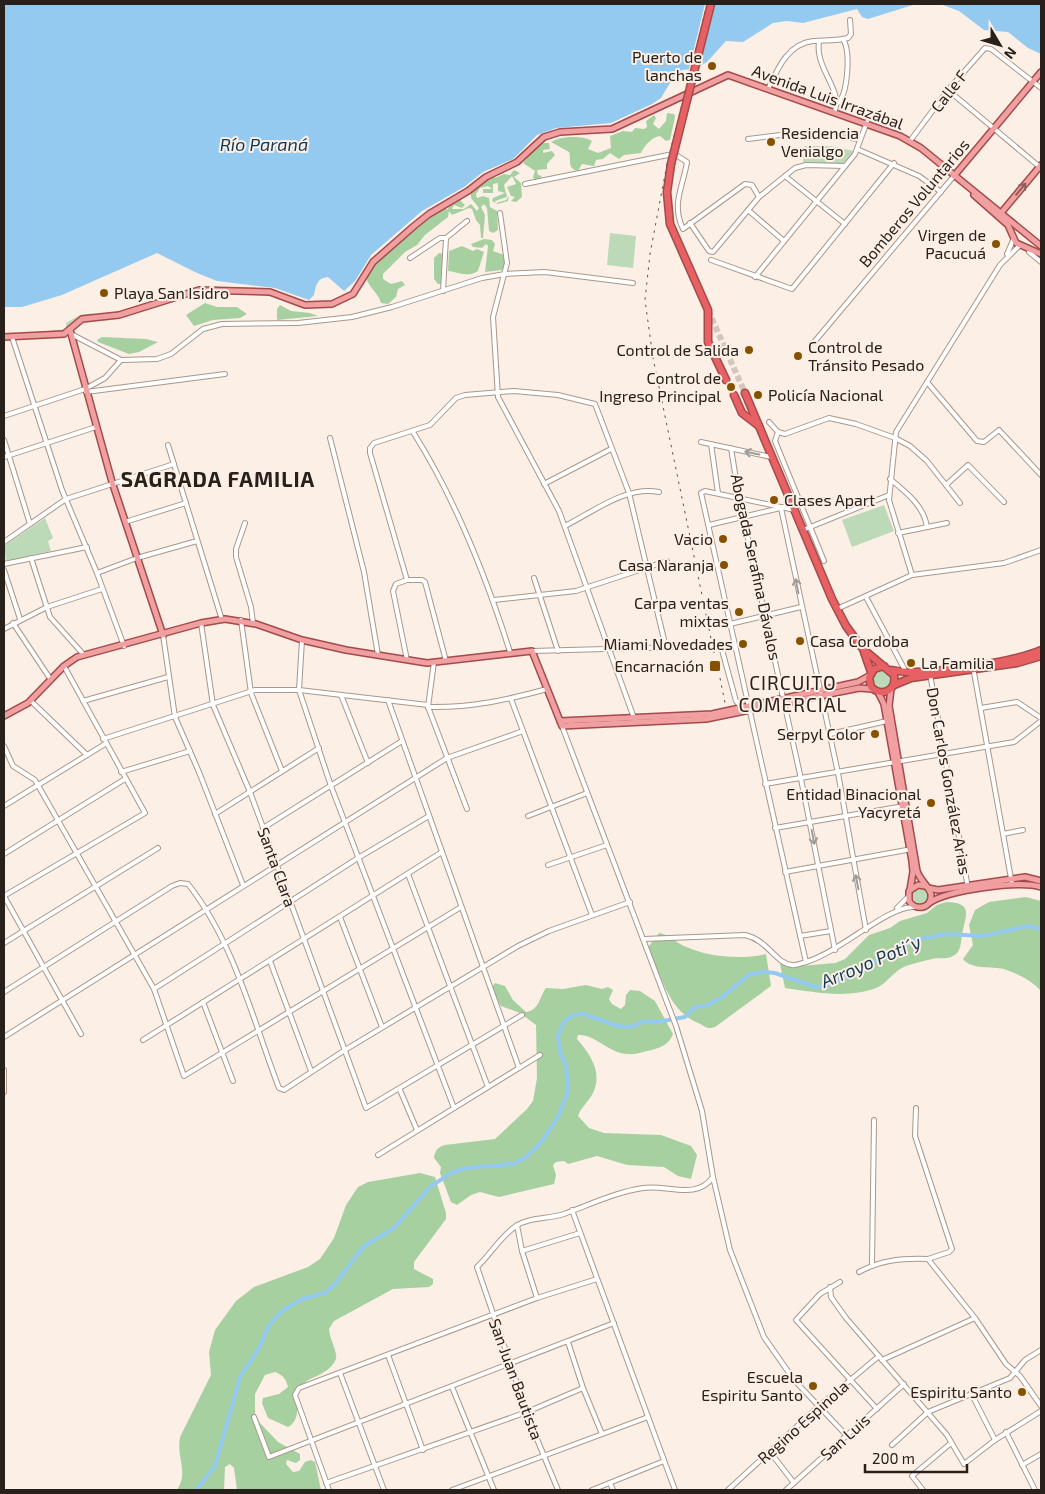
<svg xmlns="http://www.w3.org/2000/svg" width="1045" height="1494" font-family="'Exo 2',sans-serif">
<rect width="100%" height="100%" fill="#fcefe6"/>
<g fill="#bcd9b8">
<polygon points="804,146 831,146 854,151 842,165 803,162"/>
<polygon points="610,233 636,236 633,268 607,265"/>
<polygon points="94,313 81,317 65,332 8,335 66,329 66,323 80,315"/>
<polygon points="884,505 894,531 852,547 842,520"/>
<polygon points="45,518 53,538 48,541 51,551 6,561 4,546"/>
<polygon points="883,669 891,675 892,685 884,691 874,687 872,677 876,671"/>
<polygon points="915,887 925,888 929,893 929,899 923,906 911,902 910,892"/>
</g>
<g fill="#a7d0a1">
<path d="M 667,113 L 674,114 L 675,117 L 670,140 L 666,141 L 660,136 C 652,137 644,146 641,153 L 624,155 L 619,159 L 610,153 L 603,159 L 596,160 L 594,166 L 582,164 L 578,171 C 566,168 572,160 569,152 L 551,142 C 560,136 583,135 592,141 L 588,149 L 598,153 L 611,148 L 610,136 L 623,131 L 632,132 L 635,128 L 644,129 L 647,127 L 646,121 L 654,115 L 656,118 L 653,124 L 659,129 L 666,121 Z"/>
<polygon points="544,143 549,143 550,149 543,150 543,153 552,151 555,155 547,164 547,169 537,170 538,175 542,176 539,179 535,180 533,177 535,171 523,163 535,149"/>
<path d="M 514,170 L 520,173 L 514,177 L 521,183 L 522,197 L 516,202 L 511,201 L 515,197 L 511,196 L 507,187 L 516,184 L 512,176 L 504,185 L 507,197 L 495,201 L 496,203 L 506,200 L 509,196 L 508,201 L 498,204 L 492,201 L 493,198 L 505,193 L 498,191 L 498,183 L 493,184 L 493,193 L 483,193 L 483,189 L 492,189 L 488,186 L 480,188 L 476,194 L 477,198 L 483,196 L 489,198 L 490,207 L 497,211 L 498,230 L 493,233 L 489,231 L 487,208 L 484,204 L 481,207 L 485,215 L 483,238 L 481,238 L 480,225 L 476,220 L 472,209 L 469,208 L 452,215 L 449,211 L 448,217 L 425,235 L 417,245 L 405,252 L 383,274 L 383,279 L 391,284 L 402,281 L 405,285 L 398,289 L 396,297 L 388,304 L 381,303 C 379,293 366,286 365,273 C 378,260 428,205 442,205 L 448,210 L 449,205 L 459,199 L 465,205 L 462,208 L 454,205 L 452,209 L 464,209 L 471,204 L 477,211 L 479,208 L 471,198 L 471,192 L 481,182 L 494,175 L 495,178 L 504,174 L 510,175 Z"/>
<polygon points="484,239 492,240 495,244 493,251 504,255 506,262 502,270 485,272 488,246 486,244 482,248 473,247 471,244"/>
<path d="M 462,246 L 473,251 L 477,249 L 484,252 L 478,271 C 468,278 458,272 448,271 L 449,251 Z"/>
<polygon points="439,253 444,254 443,284 438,284 434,279 434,258"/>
<polygon points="205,303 217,307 237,307 247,314 240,318 213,320 194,326 186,315"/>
<polygon points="280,305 291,311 310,313 318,316 277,320 277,309"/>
<polygon points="102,337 146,339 158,342 139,352 129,354 98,342 97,340"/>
<path d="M 1026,897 L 1041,901 L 1041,991 C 1031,980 1018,974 1004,969 C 992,966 971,970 963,959 L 973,945 L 969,925 L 975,910 L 989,902 Z"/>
<path d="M 946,902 C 975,902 965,917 962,935 C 961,941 961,949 957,953 C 949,961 941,957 932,959 C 924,961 914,963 906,966 C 894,970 887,984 876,988 C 847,999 814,992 785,988 L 780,964 L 789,967 L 835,963 L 845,959 L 869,935 L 890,928 L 900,921 L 927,913 L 937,905 Z"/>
<path d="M 659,933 C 669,934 675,942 684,946 C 708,957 740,960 766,954 L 771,986 L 715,1027 C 707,1030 705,1026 698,1023 C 668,1010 663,978 649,951 L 649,946 Z"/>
<path d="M 495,983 L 505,986 L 513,1000 L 526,1012 C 540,1010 539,997 546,988 L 563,989 L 586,985 L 602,989 L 608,987 L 613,990 L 609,999 L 612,1004 L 621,1009 L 625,1005 L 626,995 L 630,990 L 640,991 L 655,1001 L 673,1034 C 669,1044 662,1047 652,1050 C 644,1051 636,1055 628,1054 C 609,1054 596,1034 578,1035 L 577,1039 C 590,1054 603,1072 593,1093 C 589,1101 581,1107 578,1116 L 589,1128 L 604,1133 L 661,1135 L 691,1146 L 697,1155 L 691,1179 L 678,1176 L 664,1167 L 627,1165 L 597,1156 L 568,1164 L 564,1161 L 556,1162 L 553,1165 L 556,1175 L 554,1184 L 499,1197 L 480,1192 L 471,1195 L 457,1205 L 451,1202 L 440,1173 L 441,1167 L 434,1158 C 435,1150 438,1147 445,1145 L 495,1139 L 527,1109 L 533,1101 L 537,1078 L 536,1025 L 520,1013 L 501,1006 L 491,988 Z"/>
<path d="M 420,1173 L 435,1177 L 446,1213 L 446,1219 L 414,1262 L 414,1269 L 433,1279 L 433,1284 L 429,1287 L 393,1289 L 334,1321 L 329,1329 C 329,1337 338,1353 336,1359 C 328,1377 306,1376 300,1388 C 294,1401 303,1419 288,1427 L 268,1418 L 262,1403 L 263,1398 L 279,1394 L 288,1387 C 286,1379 283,1375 275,1372 L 265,1375 L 255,1394 L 255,1413 L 260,1423 L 278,1442 L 300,1454 L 300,1460 L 296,1463 L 287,1460 L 286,1464 L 293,1472 L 299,1471 L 305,1462 L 311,1460 L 315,1462 L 321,1490 L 237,1490 L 234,1468 L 230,1464 L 225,1467 L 224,1490 L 177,1490 C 189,1472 176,1457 180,1437 L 211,1375 L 209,1352 L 215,1330 L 236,1301 L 254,1287 L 308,1267 L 320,1259 L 334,1238 L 346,1205 L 358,1187 L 368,1182 Z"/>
</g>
<g fill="#95caf0">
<path d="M 4,4 L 916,4 L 868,19 L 862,17 L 857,9 L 803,23 L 787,21 L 773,23 L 743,42 L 726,41 L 707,62 L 694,69 L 682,70 L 675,75 L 661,98 L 652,104 L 611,123 L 556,128 L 537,135 L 513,159 L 483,172 L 464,187 L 422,211 L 371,255 L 355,281 L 344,291 L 328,277 C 317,278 316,285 314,295 L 309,300 L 275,288 L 217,281 L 197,273 L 157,253 L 62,295 L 22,307 L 4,307 Z"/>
<polygon points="940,4 1041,4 1041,54 1028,48 1008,32 984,30 959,11"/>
</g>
<polygon fill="#fcefe6" points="705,4 713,4 692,72 688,73"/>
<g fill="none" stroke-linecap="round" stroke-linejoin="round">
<polyline stroke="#95caf0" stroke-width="4" points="196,1490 215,1466 240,1377 259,1348 269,1325 282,1311 302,1299 325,1293 335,1284 364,1246 394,1228 431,1186 453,1172 466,1168 514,1164 526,1157 540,1144 558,1117 568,1092 566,1066 560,1052 558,1035 565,1020 574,1015 584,1014 617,1026 631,1027 642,1022 663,1021 685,1017 695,1007 706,1006 722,997 750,974 762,972 775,973 815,987 826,986 852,974 914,940 946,934 983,936 1028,926 1041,929"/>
<g stroke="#d2c6bd" stroke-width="6" stroke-dasharray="6 3" stroke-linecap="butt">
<polyline points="708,310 745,393"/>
<polyline points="726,380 734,395"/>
</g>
<defs>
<g id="minor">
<path d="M 819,41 C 815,70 842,87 835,111"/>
<path d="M 769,87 C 778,68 788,44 813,41 C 824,40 837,41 848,38 L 851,34 L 850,20"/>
<polyline points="948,90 1041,168"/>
<path d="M 837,104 C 848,95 851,52 843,39"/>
<polyline points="748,139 797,133 860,139"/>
<polyline points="910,141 948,90 985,48 991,49 1041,88"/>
<polyline points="857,149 919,176 941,192"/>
<path d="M 676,155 L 687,162 C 683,187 671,204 683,229 L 745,184 L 752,185 L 759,197"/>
<polyline points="785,176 845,224"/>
<polyline points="525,184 668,155"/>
<polyline points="748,210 784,241"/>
<polyline points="500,213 507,263 493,317 498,397 559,511 634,718"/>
<polyline points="690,223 709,251 713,252 759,197 795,168 806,165 845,166"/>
<polyline points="1029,252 1041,262"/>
<polyline points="1007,254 1014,238"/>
<polyline points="410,258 440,238 446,238"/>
<polyline points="711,260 792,289 894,163"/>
<polyline points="755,277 855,154 867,122"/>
<polyline points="443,291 446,238 467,221"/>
<polyline points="71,334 121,360 157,359 171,354 203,329 222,324 298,323 352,317 392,307 482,278 505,274 545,272 633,283"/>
<polyline points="12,337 62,490 97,573 124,646"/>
<polyline points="815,341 954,176"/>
<polyline points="927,382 977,441 984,442 999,430 1041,475"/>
<polyline points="86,392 225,374"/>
<polyline points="4,416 85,389 105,378 121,360"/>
<polyline points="769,422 778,432 785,434 829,418 856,424 895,438 910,446 927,461 960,503"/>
<path d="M 413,432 C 456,500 486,576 510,652"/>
<polyline points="778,432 775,441 824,561"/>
<polyline points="330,438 364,572 378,655"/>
<polyline points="4,440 30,524"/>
<polyline points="701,442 771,457"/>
<polyline points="711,444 718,493"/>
<polyline points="168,445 222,620"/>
<polyline points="731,448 739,498 801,779 835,950"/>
<polyline points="4,457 96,427"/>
<path d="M 890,479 C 906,492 924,506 927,527"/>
<polyline points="544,484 611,449"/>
<polyline points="946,485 968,465 1004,502"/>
<polyline points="781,508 838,773 866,930"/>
<polyline points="795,510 705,491 701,493 806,962"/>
<polyline points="125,522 186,503"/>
<polyline points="245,523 236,549 236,557 251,607 253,623"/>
<polyline points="709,525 793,505"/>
<path d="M 565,526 C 593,512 627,485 659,492"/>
<polyline points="803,530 889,495"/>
<polyline points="898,533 947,523"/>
<polyline points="4,542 66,499 174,464"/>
<polyline points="31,558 50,617 84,655"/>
<polyline points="4,564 87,547"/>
<polyline points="4,570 20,619"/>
<polyline points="97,573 137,558 197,541"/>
<polyline points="912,575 889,500 896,432 1000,265 1020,245"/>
<polyline points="534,578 558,651"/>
<polyline points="407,580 370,453 370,448 374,443 430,425 456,398 465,395 514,391 558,395 595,404 629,493 666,648"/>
<polyline points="866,597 906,672"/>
<polyline points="494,600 576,591 667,561"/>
<polyline points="837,609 912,575 1004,563 1041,550"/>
<polyline points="241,620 251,693 282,771"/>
<polyline points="13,623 51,680"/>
<polyline points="201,623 213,705 250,792 366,1108 522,1015"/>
<polyline points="730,624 801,607"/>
<polyline points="4,629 47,607 102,589"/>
<polyline points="163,635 175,717 199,772 243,885"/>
<polyline points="302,640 299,690 331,786 454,1108"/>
<polyline points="532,651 716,646 722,650 736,701 742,708"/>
<polyline points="407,660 393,591 396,584 407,580 422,580 425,582 446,661"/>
<polyline points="434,662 428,707 467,809"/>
<polyline points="973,667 1012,884"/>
<polyline points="930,674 968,888"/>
<polyline points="341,695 368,763"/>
<polyline points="511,699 592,915"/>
<polyline points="388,700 519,1068"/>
<polyline points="31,701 87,755"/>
<polyline points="83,701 168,677"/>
<polyline points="981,708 1017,702 1041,718"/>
<polyline points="830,734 887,721"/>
<path d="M 103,739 L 255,690 L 299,690 L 428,705 L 428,707 C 470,708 507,700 547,689"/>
<polyline points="4,746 13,766 35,780 154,989 184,1076 461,907"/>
<polyline points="121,772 190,751"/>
<polyline points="765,784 1014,742 1041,721"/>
<polyline points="4,806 105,744"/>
<polyline points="215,814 319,748"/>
<polyline points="528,816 587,793"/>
<polyline points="263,828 402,741"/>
<polyline points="775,828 904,806"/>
<polyline points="1003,834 1023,830"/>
<polyline points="4,854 125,779"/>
<polyline points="548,865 607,845"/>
<polyline points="785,872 912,849"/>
<polyline points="408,874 488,1087"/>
<polyline points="4,896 145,813 64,666"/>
<polyline points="4,896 81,1034"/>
<polyline points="897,908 908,897"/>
<polyline points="340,917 382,1027"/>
<polyline points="800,936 831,931"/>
<path d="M 644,939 L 745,935 C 768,940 776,964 792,965 C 796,966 802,963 806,962 C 840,952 888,906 914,907"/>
<polyline points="4,943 158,848"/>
<polyline points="270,961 311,1071"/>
<polyline points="154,989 358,858 429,816"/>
<path d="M 4,992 L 172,886 L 180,883 L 188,884 C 234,942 253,1020 279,1088 L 284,1090 L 345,1050 L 518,946 L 549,931 L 630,902"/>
<polyline points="203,1002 233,1081"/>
<polyline points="4,1037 447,758 523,731"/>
<polyline points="143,1040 442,852"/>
<polyline points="4,1070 4,1092"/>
<polyline points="400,1090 417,1130"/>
<polyline points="916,1108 915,1136 952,1249 949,1252 928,1259 975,1318 1006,1364 1020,1376 1041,1406"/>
<polyline points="378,1155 540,1055"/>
<polyline points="713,1177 730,1250 764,1337 794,1380 847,1436"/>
<polyline points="572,1210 675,1490"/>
<polyline points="517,1225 522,1251 537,1298"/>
<polyline points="522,1251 580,1233"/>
<polyline points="872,1265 874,1120"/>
<path d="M 859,1272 C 881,1260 902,1258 928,1259"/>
<polyline points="840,1282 820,1294 796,1320 877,1409"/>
<polyline points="830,1287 831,1297 846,1318 947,1435 964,1464 995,1440 1041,1411"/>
<polyline points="568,1342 583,1388 602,1434"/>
<polyline points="388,1355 423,1450"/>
<polyline points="882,1360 975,1318"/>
<polyline points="340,1373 384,1490"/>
<polyline points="452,1387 494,1490"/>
<polyline points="971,1393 995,1440"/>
<polyline points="254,1417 269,1457 614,1323"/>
<polyline points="1006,1432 1035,1490"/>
<polyline points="892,1445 928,1412 1010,1378 1025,1360 1041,1350"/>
<polyline points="770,1452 794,1483"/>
<polyline points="1022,1465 1041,1454"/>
<polyline points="326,1483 527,1412 583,1388"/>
<polyline points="610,1483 613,1490"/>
<polyline points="329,1490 295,1395 299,1388 537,1298 597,1279"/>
<polyline points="452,1490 648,1417"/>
<path d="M 558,1490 L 532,1427 L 477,1267 C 490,1255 501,1236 516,1226 C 529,1217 549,1219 564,1214 C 589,1205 616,1192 643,1188 C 667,1184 696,1201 713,1177 L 702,1111 L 676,1026 L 562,726"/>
<polyline points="592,1490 664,1461"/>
<polyline points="728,1490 818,1407 879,1356"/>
<polyline points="786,1490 904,1384"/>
<polyline points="923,1490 912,1476 951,1443"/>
</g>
<g id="major">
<polyline points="954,176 1041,72"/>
<polyline points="974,195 1008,225 1016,243 1041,254"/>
<polyline points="1001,213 1041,165"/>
<polyline points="70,330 112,482 163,635"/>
<polyline points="4,337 64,334 82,319 119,315 199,290 270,292 305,305 332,304 353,294 373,262 414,226 429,214 468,191 486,177 517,162 544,137 560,132 612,129 728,75 900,136 921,148 1041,246"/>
<path d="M 891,689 L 889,706 L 917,871 C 920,881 931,888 931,895 C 932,909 915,911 909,901 L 909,891 L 918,885 L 925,886"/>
<polyline points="878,692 884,704 912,861 913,872 910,890"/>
<polyline points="4,716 28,703 64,666 77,657 201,623 225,619 256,624 302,640 346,650 427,663 532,651 562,726 706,719 859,688 872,689"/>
<polyline points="560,721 712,714 858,682 869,676"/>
<polyline points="928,888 938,890 1025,877 1041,881"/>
<path d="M 929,903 C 948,890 1019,880 1041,887"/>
</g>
<g id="highway">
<polyline points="671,164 667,192 670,224 708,310 708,342 726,380"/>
<path d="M 745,393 L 832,599 L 846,626 L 863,649 L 894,675 C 897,690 882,698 871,687 L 869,678 L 874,669 L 884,666"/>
<polyline points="734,395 742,413 759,426"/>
<polyline points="864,652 871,672"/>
<path d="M 892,670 C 921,677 1014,662 1041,650"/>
<polyline points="894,685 911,678 1017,663 1041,656"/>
</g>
</defs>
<use href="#minor" stroke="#aa9789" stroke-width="6"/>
<use href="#major" stroke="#a44a4a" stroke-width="8"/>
<use href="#highway" stroke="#a44a4a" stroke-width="9"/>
<use href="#minor" stroke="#fff" stroke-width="4"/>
<use href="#major" stroke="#f1a0a1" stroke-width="5"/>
<use href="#highway" stroke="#e76063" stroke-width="6"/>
<g stroke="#5d534d" stroke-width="1" stroke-dasharray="2.5 5" stroke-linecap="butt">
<polyline points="707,4 667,164 650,254 645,300 653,358 714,653"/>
<polyline points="720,678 725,703"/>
</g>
<defs>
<polyline id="highway-bridge" points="671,164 711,4"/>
</defs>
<use href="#highway-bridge" stroke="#a44a4a" stroke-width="9" stroke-linecap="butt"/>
<use href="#highway-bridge" stroke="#e76063" stroke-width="6"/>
</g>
<defs><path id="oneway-shaft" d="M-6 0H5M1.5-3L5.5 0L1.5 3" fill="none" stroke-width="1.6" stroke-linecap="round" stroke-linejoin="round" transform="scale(1.25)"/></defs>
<use stroke="#8c605e" href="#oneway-shaft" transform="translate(1021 189) rotate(-50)"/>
<g stroke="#9e9b98">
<use href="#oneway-shaft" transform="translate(752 453) rotate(-168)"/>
<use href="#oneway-shaft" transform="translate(797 586) rotate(-101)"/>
<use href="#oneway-shaft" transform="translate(813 837) rotate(79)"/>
<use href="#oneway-shaft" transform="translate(857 882) rotate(-101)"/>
</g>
<g fill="#875200" stroke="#fcefe6" stroke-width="2">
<circle cx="712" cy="66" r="5"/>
<circle cx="771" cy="142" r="5"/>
<circle cx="996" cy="244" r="5"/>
<circle cx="104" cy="293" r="5"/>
<circle cx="749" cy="350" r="5"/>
<circle cx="798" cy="356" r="5"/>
<circle cx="731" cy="387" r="5"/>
<circle cx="758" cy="395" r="5"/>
<circle cx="774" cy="500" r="5"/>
<circle cx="723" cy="539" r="5"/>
<circle cx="724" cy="565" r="5"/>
<circle cx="739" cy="612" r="5"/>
<circle cx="800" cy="641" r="5"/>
<circle cx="743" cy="644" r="5"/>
<circle cx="911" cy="663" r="5"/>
<rect x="709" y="660" width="12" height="12" rx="2.5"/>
<circle cx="875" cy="734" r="5"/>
<circle cx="931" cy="803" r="5"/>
<circle cx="813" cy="1386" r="5"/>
<circle cx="1022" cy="1392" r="5"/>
</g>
<g text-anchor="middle" stroke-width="4" stroke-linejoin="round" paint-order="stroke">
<g font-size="16" fill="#28201b" stroke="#fcefe6" text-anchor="end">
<text x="702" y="63">Puerto de<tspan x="702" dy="18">lanchas</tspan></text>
<text x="781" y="139" text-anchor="start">Residencia<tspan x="781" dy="18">Venialgo</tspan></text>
<text x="986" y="241">Virgen de<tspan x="986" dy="18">Pacucuá</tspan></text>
<text x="114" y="299" text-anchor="start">Playa San Isidro</text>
<text x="808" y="353" text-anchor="start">Control de<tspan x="808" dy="18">Tránsito Pesado</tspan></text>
<text x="739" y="356">Control de Salida</text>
<text x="721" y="384">Control de<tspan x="721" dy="18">Ingreso Principal</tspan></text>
<text x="768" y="401" text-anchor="start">Policía Nacional</text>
<text x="784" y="506" text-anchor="start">Clases Apart</text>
<text x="713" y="545">Vacio</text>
<text x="714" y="571">Casa Naranja</text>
<text x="729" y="609">Carpa ventas<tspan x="729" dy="18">mixtas</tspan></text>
<text x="810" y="647" text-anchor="start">Casa Cordoba</text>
<text x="733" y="650">Miami Novedades</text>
<text x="921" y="669" text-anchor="start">La Familia</text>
<text x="704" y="672">Encarnación</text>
<text x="865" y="740">Serpyl Color</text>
<text x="921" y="800">Entidad Binacional<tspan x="921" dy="18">Yacyretá</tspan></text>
<text x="803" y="1383">Escuela<tspan x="803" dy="18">Espiritu Santo</tspan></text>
<text x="1012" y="1398">Espiritu Santo</text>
</g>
<g font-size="16" fill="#28201b" stroke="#fcefe6">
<text transform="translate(949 91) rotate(-52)" y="6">Calle F</text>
<text transform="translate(828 97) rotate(20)" y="6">Avenida Luis Irrazábal</text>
<text transform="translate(914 203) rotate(-50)" y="6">Bomberos Voluntarios</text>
<text transform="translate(756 567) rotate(78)" y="6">Abogada Serafina Dávalos</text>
<text transform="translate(949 781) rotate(80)" y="6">Don Carlos González Arias</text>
<text transform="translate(277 867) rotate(70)" y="6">Santa Clara</text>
<text transform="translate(516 1379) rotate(70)" y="6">San Juan Bautista</text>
<text transform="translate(803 1422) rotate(-42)" y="6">Regino Espinola</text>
<text transform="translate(845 1437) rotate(-42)" y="6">San Luis</text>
</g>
<g font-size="18" font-style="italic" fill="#103a54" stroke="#fcefe6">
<text x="264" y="151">Río Paraná</text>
<text transform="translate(871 962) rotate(-23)" y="6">Arroyo Poti´y</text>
</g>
<g font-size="19" letter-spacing="1" fill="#28201b" stroke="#fcefe6">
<text x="793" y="690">CIRCUITO<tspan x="793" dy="22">COMERCIAL</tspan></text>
</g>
<g font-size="21" font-weight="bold" letter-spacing="1" fill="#28201b" stroke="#fcefe6">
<text x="218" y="487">SAGRADA FAMILIA</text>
</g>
</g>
<rect width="1045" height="1494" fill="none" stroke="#28201b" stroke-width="10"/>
<g transform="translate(1000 45) rotate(128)" stroke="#fcefe6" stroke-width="4" paint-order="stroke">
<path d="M0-4L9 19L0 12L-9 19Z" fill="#28201b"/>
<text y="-8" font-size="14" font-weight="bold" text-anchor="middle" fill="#28201b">N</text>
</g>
<path d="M865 1464v8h102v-8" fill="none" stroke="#28201b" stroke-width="2.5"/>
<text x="872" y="1464" font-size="15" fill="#28201b" stroke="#fcefe6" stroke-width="4" paint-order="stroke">200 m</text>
</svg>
